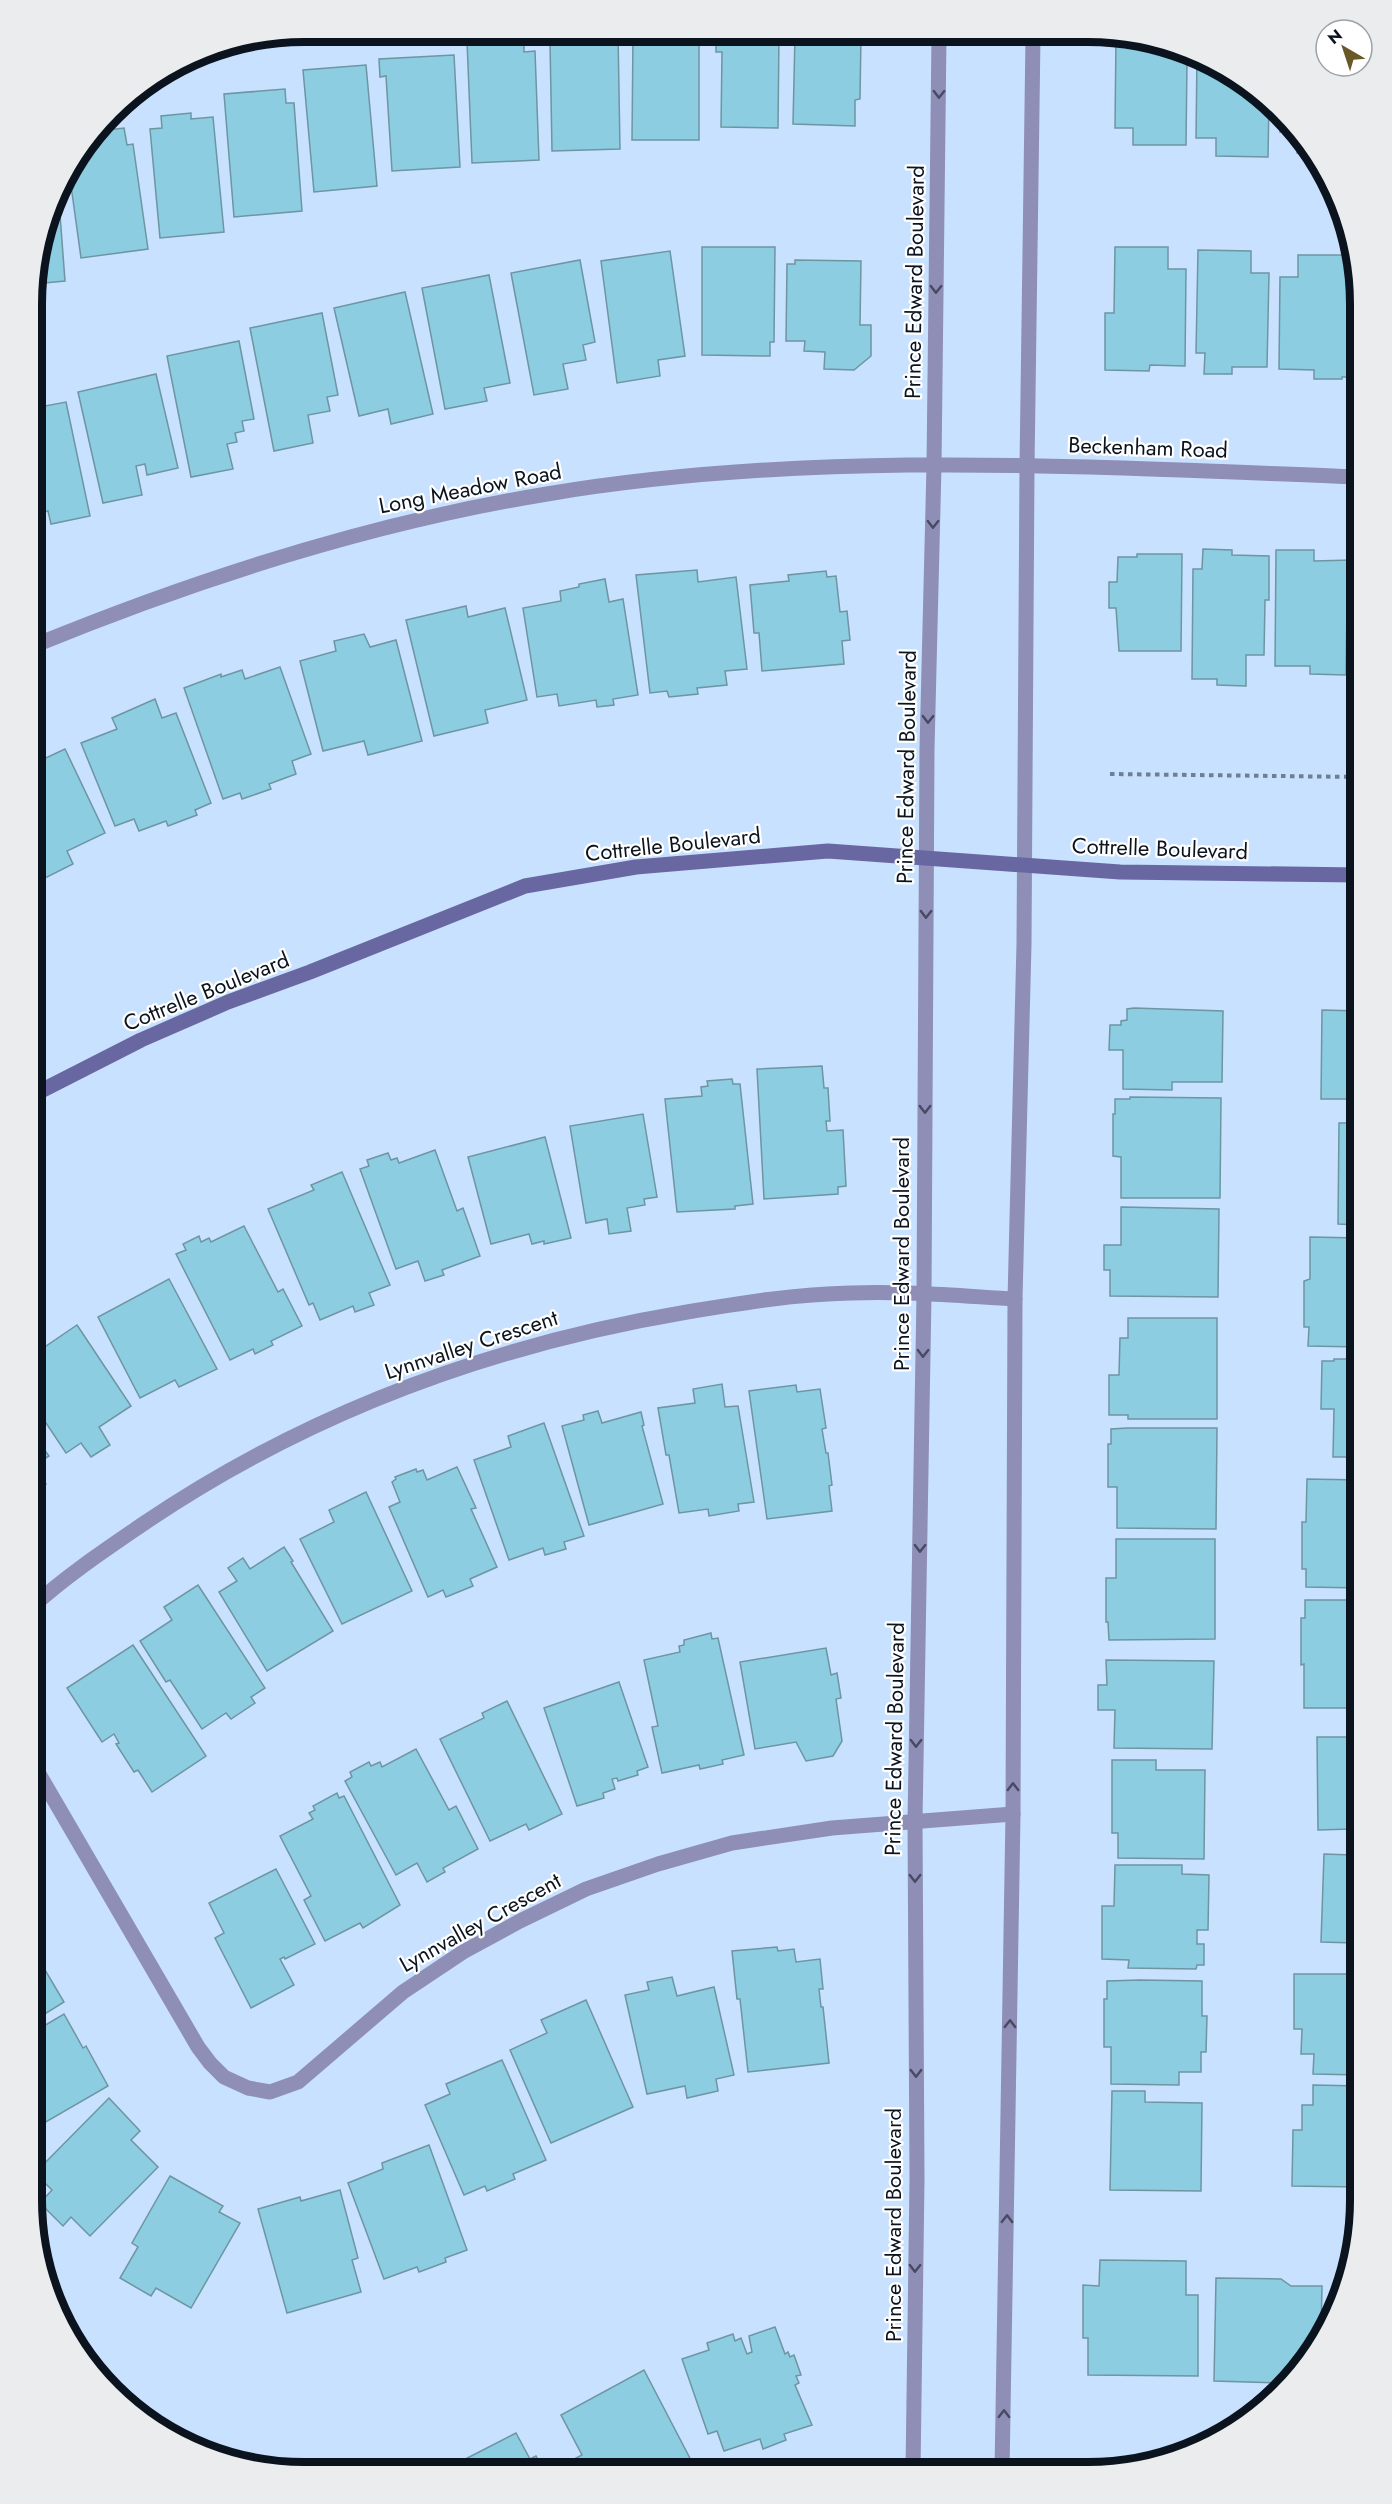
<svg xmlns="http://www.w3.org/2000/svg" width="1392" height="2504" font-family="Jost,sans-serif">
<rect width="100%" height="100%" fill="#c8e1fe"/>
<g fill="#8ccde2" stroke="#6d95a2" stroke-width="1.5">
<polygon points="587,33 618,33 620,149 552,151 550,42 587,42"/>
<polygon points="633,34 699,34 699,140 632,140"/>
<polygon points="716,34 779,34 778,128 721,127 722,52 716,52"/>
<polygon points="795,35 861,35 860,99 855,100 855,126 793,124"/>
<polygon points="1116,37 1141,37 1191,54 1191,60 1187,61 1186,145 1133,145 1133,128 1115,128"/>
<polygon points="524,39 524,52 535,51 539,160 472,163 467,41"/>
<polygon points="454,55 460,167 392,171 386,76 380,77 379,59"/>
<polygon points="1197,56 1208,59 1269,101 1268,157 1216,156 1216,138 1196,138"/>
<polygon points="366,65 377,186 314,192 303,70"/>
<polygon points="285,89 286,103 294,103 302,211 234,217 224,94"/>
<polygon points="191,113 191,119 213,117 224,232 160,238 150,129 162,128 161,116"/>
<polygon points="1280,113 1297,132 1280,132"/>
<polygon points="124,128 127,145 133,144 148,249 81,258 69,171 99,131"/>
<polygon points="1298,134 1314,152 1315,153 1297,153"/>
<polygon points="58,188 65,281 34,284 34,268"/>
<polygon points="702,247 775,247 774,342 770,342 770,356 702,355"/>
<polygon points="1115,247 1168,247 1168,269 1186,269 1185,366 1150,365 1149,371 1105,370 1105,313 1114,313"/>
<polygon points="1198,250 1251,251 1251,273 1269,273 1267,367 1232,367 1232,374 1204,374 1205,353 1196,353"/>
<polygon points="670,251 685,356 658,360 660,376 617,383 601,261"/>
<polygon points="1298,255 1351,255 1350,377 1342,377 1342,379 1314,379 1314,370 1279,369 1280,277 1298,277"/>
<polygon points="580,260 595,342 583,345 586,360 563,364 568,389 534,395 511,273"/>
<polygon points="795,260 861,261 860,325 871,325 871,356 854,370 824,369 825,352 804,351 805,341 786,341 787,264 795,264"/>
<polygon points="489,275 510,383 484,388 487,401 445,409 422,288"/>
<polygon points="405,292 433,414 391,424 388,409 359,416 334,308"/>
<polygon points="322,313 338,395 327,397 330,411 308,415 313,443 274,451 250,328"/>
<polygon points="239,341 254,419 242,421 244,431 235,433 237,442 227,444 233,469 191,477 167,356"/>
<polygon points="156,374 178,468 147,475 145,464 136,466 142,495 103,503 78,392"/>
<polygon points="66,402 90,516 51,524 48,511 33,514 34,408"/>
<polygon points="1203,549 1232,550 1232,555 1269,556 1269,600 1265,600 1264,655 1246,655 1246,686 1217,685 1217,679 1192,679 1193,569 1202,569"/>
<polygon points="1276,550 1314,550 1314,561 1352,560 1352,606 1347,606 1346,675 1310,674 1310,666 1275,666"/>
<polygon points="1137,554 1182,554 1181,651 1119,651 1116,608 1109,608 1109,582 1117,582 1118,557 1137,557"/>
<polygon points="697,570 698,582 736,577 747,669 725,671 727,685 697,688 698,694 669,697 667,691 650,693 636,575"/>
<polygon points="826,571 827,577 836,576 840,612 847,611 850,640 842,641 844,664 762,671 759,633 754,633 750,585 789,581 788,575"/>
<polygon points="605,579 609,602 623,599 638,695 613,699 614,705 597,707 596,700 559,706 557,694 537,697 523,608 561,601 560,591 579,587 579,584"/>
<polygon points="1360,579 1360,684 1359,684 1358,580"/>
<polygon points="466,606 468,617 505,608 527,700 485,710 488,723 434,736 406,620"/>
<polygon points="364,634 370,647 396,640 422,741 368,755 364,741 323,751 300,661 336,651 334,641"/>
<polygon points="280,667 311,754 292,761 296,774 269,784 271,789 242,799 240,793 223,799 184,688 221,674 221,677 242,670 245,679"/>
<polygon points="155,699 162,718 176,713 211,803 195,810 197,815 168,826 166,821 139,831 134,819 115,826 81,743 117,729 112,718"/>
<polygon points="65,749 105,833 67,851 73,864 33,884 33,764"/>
<polygon points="1134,1008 1223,1011 1222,1082 1172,1082 1172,1090 1123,1089 1123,1050 1109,1050 1110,1025 1121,1025 1121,1021 1127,1020 1127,1009"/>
<polygon points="1322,1010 1360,1011 1360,1099 1321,1099"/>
<polygon points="822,1066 824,1088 828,1088 830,1121 826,1121 827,1131 843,1130 846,1186 838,1187 838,1194 764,1199 757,1069"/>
<polygon points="732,1079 733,1084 740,1084 753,1204 735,1206 735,1209 677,1212 665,1099 702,1096 701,1087 708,1086 707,1081"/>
<polygon points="1130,1097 1221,1098 1220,1198 1121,1198 1121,1157 1113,1156 1113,1114 1115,1114 1115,1099 1130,1099"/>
<polygon points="643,1114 657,1197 644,1199 645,1205 627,1208 631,1231 609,1234 607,1219 586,1223 570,1126"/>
<polygon points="1339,1123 1360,1123 1360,1225 1338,1224"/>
<polygon points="545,1137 571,1238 544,1244 544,1241 532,1244 529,1234 491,1244 468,1157"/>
<polygon points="435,1150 457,1211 463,1208 480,1256 442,1270 444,1275 425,1281 418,1261 396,1269 360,1169 369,1166 367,1160 388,1153 391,1160 397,1158 399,1163"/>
<polygon points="342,1172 390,1285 369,1293 374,1305 355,1312 353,1306 320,1320 313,1303 309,1305 268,1209 314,1190 311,1185"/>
<polygon points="1121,1207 1219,1209 1218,1297 1110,1296 1110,1270 1104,1270 1104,1245 1121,1245"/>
<polygon points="244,1226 278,1292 283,1289 302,1326 271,1341 273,1345 255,1354 253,1349 230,1360 176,1254 186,1250 183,1244 199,1236 201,1242 209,1238 211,1242"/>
<polygon points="1310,1237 1360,1238 1360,1347 1308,1346 1309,1327 1304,1327 1304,1281 1310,1279"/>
<polygon points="169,1279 217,1369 179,1387 175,1380 140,1398 98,1317"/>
<polygon points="1128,1318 1217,1318 1217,1419 1128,1419 1128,1415 1109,1415 1109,1375 1119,1375 1120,1338 1128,1338"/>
<polygon points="77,1325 131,1406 99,1427 110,1445 91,1457 81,1443 66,1453 32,1402 33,1355"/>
<polygon points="1334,1359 1360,1359 1360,1457 1333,1457 1334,1409 1321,1409 1322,1361 1334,1361"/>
<polygon points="722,1384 725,1407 738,1406 754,1502 738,1504 739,1511 709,1516 708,1509 679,1513 669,1455 666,1455 658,1408 695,1403 693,1389"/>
<polygon points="796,1385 797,1392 820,1389 826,1428 822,1429 826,1453 828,1453 832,1485 829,1486 832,1511 767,1519 749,1391"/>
<polygon points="598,1411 602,1423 641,1412 644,1425 642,1426 663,1504 589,1525 562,1426 584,1420 583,1415"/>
<polygon points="544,1423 584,1536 564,1542 566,1549 545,1555 543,1548 509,1560 474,1460 511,1447 508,1436"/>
<polygon points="1127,1428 1217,1428 1216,1529 1117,1528 1117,1487 1108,1487 1108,1444 1111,1444 1111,1429"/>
<polygon points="32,1433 49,1456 33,1466 46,1484 32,1493"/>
<polygon points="457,1467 476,1508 471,1509 497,1567 470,1579 473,1586 446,1597 443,1590 428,1597 389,1507 400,1502 392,1482 396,1479 395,1477 416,1469 417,1472 423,1470 427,1480"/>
<polygon points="1307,1479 1360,1480 1360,1588 1306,1587 1306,1569 1302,1569 1302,1522 1306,1522"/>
<polygon points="366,1492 412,1591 342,1624 300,1539 334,1522 329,1510"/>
<polygon points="1116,1539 1215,1539 1215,1639 1109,1640 1108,1622 1106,1622 1106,1578 1116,1578"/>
<polygon points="284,1547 293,1561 291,1562 333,1631 267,1671 219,1592 237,1581 228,1568 243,1558 250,1569"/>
<polygon points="198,1585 265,1688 251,1697 255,1703 231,1719 226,1713 202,1729 170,1680 166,1682 140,1641 172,1620 164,1607"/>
<polygon points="1305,1600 1360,1600 1360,1708 1304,1708 1304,1664 1301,1665 1301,1618 1305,1618"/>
<polygon points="711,1633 712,1639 718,1638 744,1755 722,1760 723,1764 700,1769 699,1765 662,1773 652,1727 658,1726 644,1660 680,1652 679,1646 684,1645 684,1640"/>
<polygon points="133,1645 206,1756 152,1792 138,1770 134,1772 116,1744 119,1743 114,1734 102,1742 67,1688"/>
<polygon points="826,1648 831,1675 837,1673 841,1698 836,1699 842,1741 833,1756 806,1761 796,1742 755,1749 740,1662"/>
<polygon points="1106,1660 1214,1661 1212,1749 1114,1748 1115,1710 1098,1710 1098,1685 1107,1685"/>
<polygon points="619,1682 648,1767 637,1771 638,1775 618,1781 617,1778 612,1779 615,1789 603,1793 604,1798 577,1806 544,1708"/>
<polygon points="507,1701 562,1814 529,1830 526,1824 490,1841 440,1739 484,1718 482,1713"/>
<polygon points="1359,1726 1360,1726 1360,1835 1352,1835 1352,1829 1318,1830 1317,1737 1360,1737"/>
<polygon points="416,1749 449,1810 456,1806 478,1849 443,1868 445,1872 427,1882 417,1863 396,1875 345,1781 352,1777 350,1772 369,1762 371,1766 380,1762 382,1767"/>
<polygon points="1112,1760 1156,1760 1156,1770 1205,1770 1204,1859 1118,1858 1118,1833 1112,1833"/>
<polygon points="337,1793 339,1798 344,1796 400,1905 363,1928 360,1923 325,1941 304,1900 311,1896 280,1836 313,1819 309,1813 315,1810 313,1806"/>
<polygon points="1352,1850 1360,1851 1360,1953 1354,1953 1354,1943 1321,1942 1324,1854 1352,1855"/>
<polygon points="1115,1865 1182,1865 1182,1874 1209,1875 1208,1930 1197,1930 1197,1944 1204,1944 1204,1965 1197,1965 1196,1969 1128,1968 1129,1960 1102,1959 1102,1906 1114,1906"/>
<polygon points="276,1869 315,1944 285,1959 284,1957 280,1959 294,1985 251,2008 215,1938 224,1933 209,1903"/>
<polygon points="777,1947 778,1951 794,1949 796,1962 820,1959 823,1989 819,1989 821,2007 823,2007 829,2063 748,2072 740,1999 737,1999 732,1951"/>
<polygon points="32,1958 37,1966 41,1963 64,2002 32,2022"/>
<polygon points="1294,1974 1360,1974 1360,2075 1313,2074 1314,2054 1301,2054 1302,2029 1294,2029"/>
<polygon points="672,1977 677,1996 714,1987 734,2075 716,2079 718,2091 687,2098 685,2086 647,2094 625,1995 649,1990 647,1982"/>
<polygon points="1140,1980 1202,1981 1202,2016 1207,2016 1206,2052 1201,2052 1201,2072 1179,2072 1179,2085 1111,2084 1111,2047 1104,2047 1104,1999 1107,1999 1107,1981"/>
<polygon points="586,2000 633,2107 551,2143 510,2050 547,2033 541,2020"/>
<polygon points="64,2014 83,2048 86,2046 108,2086 32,2130 32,2033"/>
<polygon points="502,2060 546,2160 513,2174 515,2179 487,2191 485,2186 464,2195 425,2105 450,2094 446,2084"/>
<polygon points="1313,2085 1360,2086 1360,2187 1292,2186 1293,2130 1302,2130 1302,2105 1313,2105"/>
<polygon points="1112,2091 1145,2091 1145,2102 1202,2103 1201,2191 1110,2190"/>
<polygon points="109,2098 140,2131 131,2140 158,2167 90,2236 71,2217 63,2226 40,2203 52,2190 35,2173"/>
<polygon points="429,2145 467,2250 445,2258 446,2262 419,2272 417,2267 384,2279 348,2183 383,2169 382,2163"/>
<polygon points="170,2176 223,2206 219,2212 240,2223 191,2308 156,2288 151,2296 120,2278 138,2247 132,2243"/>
<polygon points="340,2190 358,2258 352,2260 361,2292 287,2313 258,2209 300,2197 301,2201"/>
<polygon points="1100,2260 1186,2261 1186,2295 1198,2295 1198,2376 1088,2375 1088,2338 1083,2338 1083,2285 1099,2286"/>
<polygon points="1216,2278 1281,2279 1291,2286 1322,2286 1321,2336 1304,2366 1292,2378 1284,2378 1283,2383 1214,2381"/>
<polygon points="1335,2297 1342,2297 1335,2313"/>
<polygon points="775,2327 785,2354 788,2352 790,2357 794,2355 801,2375 796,2376 799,2383 795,2385 812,2425 784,2434 786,2440 763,2449 760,2439 724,2451 717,2431 708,2434 682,2359 709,2350 707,2343 733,2334 735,2341 741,2338 747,2354 752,2352 749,2336"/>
<polygon points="644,2370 694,2466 683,2471 564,2471 561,2466 582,2455 561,2415"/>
<polygon points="516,2433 530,2459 536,2456 544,2471 442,2471"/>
</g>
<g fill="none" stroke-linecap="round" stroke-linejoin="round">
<polyline stroke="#6d7f92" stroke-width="4" stroke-dasharray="4.5 4.5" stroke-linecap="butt" points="1110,774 1360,777"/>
<g stroke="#8e8eb7" stroke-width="15">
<path d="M 33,646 C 199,578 370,523 547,494 C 815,449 1090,467 1360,477"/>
<path d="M 32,1607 C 66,1576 105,1550 143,1524 C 308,1412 491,1345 687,1312 C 741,1303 796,1294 851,1293 C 905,1291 961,1296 1015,1299"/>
<polyline points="32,1762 198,2047 210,2063 224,2077 248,2088 270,2092 298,2082 403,1992 463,1952 520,1921 586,1889 658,1864 732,1843 832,1828 1013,1814"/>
<polyline points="913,2472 917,2179 915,1820 924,1295 927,749 934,466 939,35"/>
<polyline points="1002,2472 1013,1814 1015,1299 1024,944 1027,467 1033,36"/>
</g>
<polyline stroke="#6967a1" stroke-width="15" points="33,1095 141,1040 228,1002 310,972 525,886 636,867 828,851 1120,872 1360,875"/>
</g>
<defs><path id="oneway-chevron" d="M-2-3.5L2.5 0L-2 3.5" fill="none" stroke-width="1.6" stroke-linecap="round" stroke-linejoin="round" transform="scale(1.5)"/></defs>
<g stroke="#464b63">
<use href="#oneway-chevron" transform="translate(939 94) rotate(91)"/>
<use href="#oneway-chevron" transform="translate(936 289) rotate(91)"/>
<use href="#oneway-chevron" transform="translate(933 524) rotate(91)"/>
<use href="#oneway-chevron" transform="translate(928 719) rotate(91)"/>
<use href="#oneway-chevron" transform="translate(926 914) rotate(91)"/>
<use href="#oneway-chevron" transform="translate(925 1109) rotate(90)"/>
<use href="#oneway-chevron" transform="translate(923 1353) rotate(91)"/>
<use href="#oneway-chevron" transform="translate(920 1548) rotate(91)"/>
<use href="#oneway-chevron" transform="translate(916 1743) rotate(91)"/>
<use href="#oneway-chevron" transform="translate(1013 1787) rotate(-90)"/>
<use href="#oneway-chevron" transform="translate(915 1878) rotate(90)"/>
<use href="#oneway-chevron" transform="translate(1010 2024) rotate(-89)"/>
<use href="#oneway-chevron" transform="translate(916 2073) rotate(90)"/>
<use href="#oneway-chevron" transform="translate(1007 2219) rotate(-89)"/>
<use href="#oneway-chevron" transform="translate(915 2268) rotate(91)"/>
<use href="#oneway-chevron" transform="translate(1004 2414) rotate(-89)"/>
</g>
<g text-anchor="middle" stroke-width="4.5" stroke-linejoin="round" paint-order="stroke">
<g font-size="22" fill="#0b141e" stroke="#fff">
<text transform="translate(914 282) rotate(-89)" y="8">Prince Edward Boulevard</text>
<text transform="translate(1148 447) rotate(2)" y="8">Beckenham Road</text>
<text transform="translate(470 488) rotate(-11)" y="8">Long Meadow Road</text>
<text transform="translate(906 767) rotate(-89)" y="8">Prince Edward Boulevard</text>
<text transform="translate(673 844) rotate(-6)" y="8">Cottrelle Boulevard</text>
<text transform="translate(1160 848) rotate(2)" y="8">Cottrelle Boulevard</text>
<text transform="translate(206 991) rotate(-22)" y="8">Cottrelle Boulevard</text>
<text transform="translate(901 1254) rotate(-90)" y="8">Prince Edward Boulevard</text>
<text transform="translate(471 1344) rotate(-18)" y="8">Lynnvalley Crescent</text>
<text transform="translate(894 1739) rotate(-89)" y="8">Prince Edward Boulevard</text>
<text transform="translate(480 1922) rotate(-29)" y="8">Lynnvalley Crescent</text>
<text transform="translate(893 2225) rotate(-90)" y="8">Prince Edward Boulevard</text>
</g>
</g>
<path d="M0 0H1392V2504H0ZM304 42H1088A262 262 0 0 1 1350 304V2200A262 262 0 0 1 1088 2462H304A262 262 0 0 1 42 2200V304A262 262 0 0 1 304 42Z" fill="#ebeced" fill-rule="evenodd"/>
<path fill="none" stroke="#0b141e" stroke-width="8" d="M304 42H1088A262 262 0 0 1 1350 304V2200A262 262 0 0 1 1088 2462H304A262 262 0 0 1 42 2200V304A262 262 0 0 1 304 42Z"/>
<g transform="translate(1344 48) rotate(321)"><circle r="28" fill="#ffffff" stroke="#9da1a5" stroke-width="1.5"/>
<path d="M0-4.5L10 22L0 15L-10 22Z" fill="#685927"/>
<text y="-9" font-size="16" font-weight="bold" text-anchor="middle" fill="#0b141e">N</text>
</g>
</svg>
